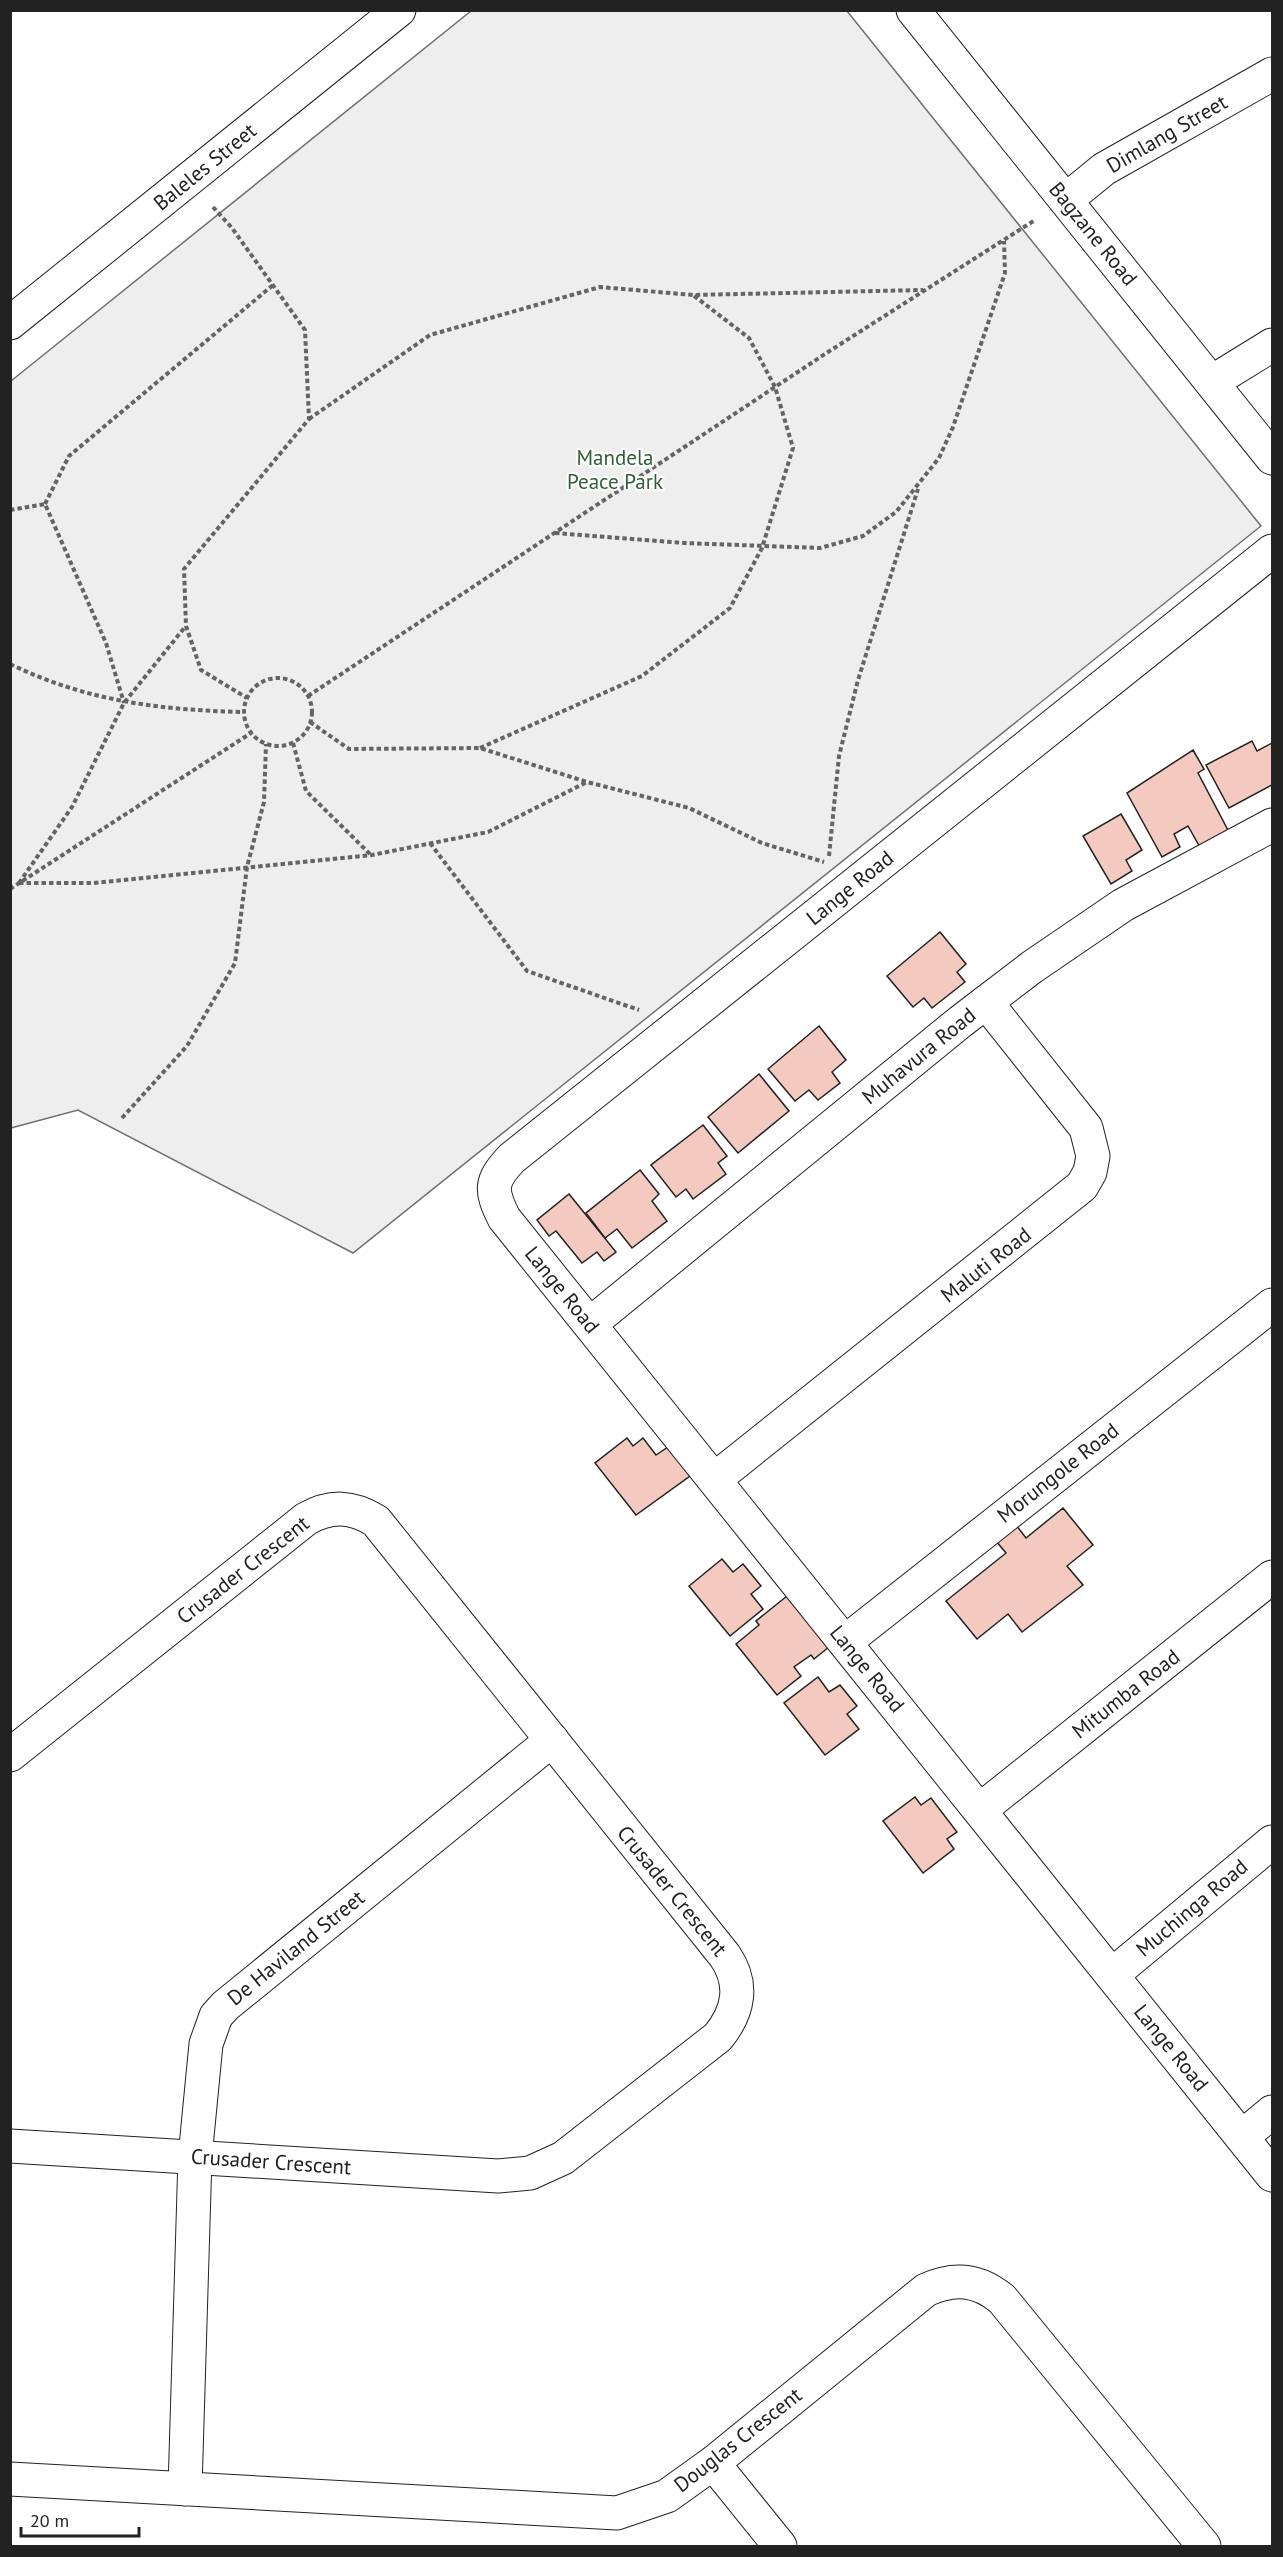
<svg xmlns="http://www.w3.org/2000/svg" width="1283" height="2557" font-family="'PT Sans',sans-serif">
<rect width="100%" height="100%" fill="#fff"/>
<polygon fill="#eee" stroke="#6f6f6f" stroke-width="1.5" points="471,11 847,11 1261,526 353,1253 78,1110 11,1128 11,381"/>
<g fill="#f3c9c0" stroke="#222" stroke-width="1.5">
<polygon points="1252,741 1257,751 1272,743 1272,785 1229,808 1206,765"/>
<polygon points="1193,750 1204,769 1198,773 1230,834 1201,849 1188,826 1174,834 1180,847 1162,857 1127,793"/>
<polygon points="1121,814 1142,850 1126,860 1132,871 1111,884 1083,836"/>
<polygon points="940,932 966,964 957,972 965,982 932,1008 924,998 913,1007 887,976"/>
<polygon points="819,1026 846,1060 832,1072 840,1083 818,1100 809,1090 795,1101 768,1069"/>
<polygon points="759,1074 789,1111 738,1153 708,1117"/>
<polygon points="703,1125 727,1156 718,1163 726,1174 693,1199 686,1189 676,1197 651,1165"/>
<polygon points="640,1170 659,1194 652,1201 667,1221 632,1248 617,1229 605,1238 586,1213"/>
<polygon points="569,1194 616,1252 604,1261 597,1252 582,1263 556,1231 549,1236 537,1220"/>
<polygon points="627,1438 633,1446 643,1438 656,1455 668,1447 690,1476 636,1515 595,1463"/>
<polygon points="1063,1508 1093,1545 1067,1566 1083,1585 1022,1632 1008,1614 977,1639 946,1601 1006,1553 996,1541 1016,1525 1026,1538"/>
<polygon points="722,1559 733,1572 743,1564 761,1586 751,1594 763,1609 730,1636 689,1586"/>
<polygon points="787,1596 829,1647 814,1659 811,1655 794,1667 801,1676 777,1695 736,1644 759,1625 756,1621"/>
<polygon points="818,1677 829,1692 840,1685 857,1706 847,1714 859,1729 825,1755 784,1703"/>
<polygon points="915,1797 921,1805 931,1798 957,1832 947,1839 954,1849 923,1873 883,1821"/>
</g>
<g fill="none" stroke-linecap="round" stroke-linejoin="round">
<defs>
<g id="street">
<polyline points="913,10 1272,458"/>
<polyline points="1066,200 1104,169 1272,74"/>
<polyline points="10,323 399,10"/>
<polyline points="1212,382 1272,345"/>
<path d="M 1272,551 L 512,1158 C 490,1181 490,1190 504,1218 L 1272,2175"/>
<polyline points="590,1324 960,1022 1032,967 1123,905 1272,825"/>
<polyline points="715,1479 1082,1186 1090,1172 1093,1156 1086,1128 986,1002"/>
<polyline points="845,1642 1272,1305"/>
<path d="M 10,1755 L 306,1519 C 331,1505 352,1506 376,1521 L 725,1956 C 744,1984 739,2011 718,2037 L 563,2158 L 530,2173 L 498,2176 L 10,2146"/>
<polyline points="980,1810 1272,1577"/>
<polyline points="1112,1975 1272,1842"/>
<polyline points="1242,2137 1272,2112"/>
<polyline points="713,2463 780,2546"/>
<path d="M 10,2479 L 617,2513 L 667,2496 L 713,2463 L 926,2290 C 954,2277 978,2279 1002,2299 L 1204,2546"/>
<polyline points="185,2489 195,2157 206,2044 216,2016 225,2006 552,1740"/>
</g>
</defs>
<use href="#street" stroke="#222" stroke-width="35"/>
<g stroke="#646464" stroke-width="4" stroke-dasharray="4.5 3" stroke-linecap="butt">
<polyline points="213,207 232,228 305,330 309,419 184,569 186,626 201,670 247,698"/>
<polyline points="309,419 430,335 600,287 693,295 923,290"/>
<polyline points="45,504 69,456 273,285"/>
<polyline points="10,510 45,504 106,643 124,703"/>
<polyline points="555,533 684,543 820,548 863,536 896,512 939,458 953,427 1005,273 1004,241"/>
<path d="M 10,664 C 86,701 160,710 243,712"/>
<circle cx="278" cy="712" r="34"/>
<polyline points="308,696 828,352 1035,220"/>
<polyline points="310,722 349,749 480,748 587,782 689,808 762,843 824,862"/>
<polyline points="293,743 306,791 371,855"/>
<polyline points="480,748 642,676 730,608 762,548 793,448 775,387 749,338 693,295"/>
<polyline points="430,843 527,971 639,1010"/>
<polyline points="829,856 839,756 858,680 918,489"/>
<polyline points="19,883 93,883 372,855 488,832 587,782"/>
<polyline points="19,883 72,807 124,703 185,627"/>
<polyline points="10,889 251,733"/>
<polyline points="122,1118 187,1046 235,963 247,867 264,802 266,744"/>
</g>
<use href="#street" stroke="#fff" stroke-width="33"/>
</g>
<g text-anchor="middle" stroke-width="4.5" stroke-linejoin="round" paint-order="stroke">
<g font-size="21" fill="#222" stroke="#fff">
<text transform="translate(1167 134) rotate(-30)" y="7">Dimlang Street</text>
<text transform="translate(205 167) rotate(-39)" y="7">Baleles Street</text>
<text transform="translate(1093 234) rotate(51)" y="7">Bagzane Road</text>
<text transform="translate(850 888) rotate(-39)" y="7">Lange Road</text>
<text transform="translate(919 1056) rotate(-39)" y="7">Muhavura Road</text>
<text transform="translate(986 1265) rotate(-38)" y="7">Maluti Road</text>
<text transform="translate(562 1290) rotate(51)" y="7">Lange Road</text>
<text transform="translate(1058 1473) rotate(-38)" y="7">Morungole Road</text>
<text transform="translate(243 1570) rotate(-38)" y="7">Crusader Crescent</text>
<text transform="translate(867 1669) rotate(51)" y="7">Lange Road</text>
<text transform="translate(1126 1694) rotate(-38)" y="7">Mitumba Road</text>
<text transform="translate(672 1891) rotate(51)" y="7">Crusader Crescent</text>
<text transform="translate(1192 1908) rotate(-40)" y="7">Muchinga Road</text>
<text transform="translate(296 1948) rotate(-39)" y="7">De Haviland Street</text>
<text transform="translate(1171 2048) rotate(51)" y="7">Lange Road</text>
<text transform="translate(271 2162) rotate(4)" y="7">Crusader Crescent</text>
<text transform="translate(738 2440) rotate(-38)" y="7">Douglas Crescent</text>
</g>
<g font-size="21" fill="#2f5e38" stroke="#fff">
<text x="615" y="465">Mandela<tspan x="615" dy="24">Peace Park</tspan></text>
</g>
</g>
<rect width="1283" height="2557" fill="none" stroke="#222222" stroke-width="24"/>
<path d="M21 2527v9h118v-9" fill="none" stroke="#222222" stroke-width="3"/>
<text x="30" y="2527" font-size="18" fill="#222222" stroke="#ffffff" stroke-width="4.5" paint-order="stroke">20 m</text>
</svg>
